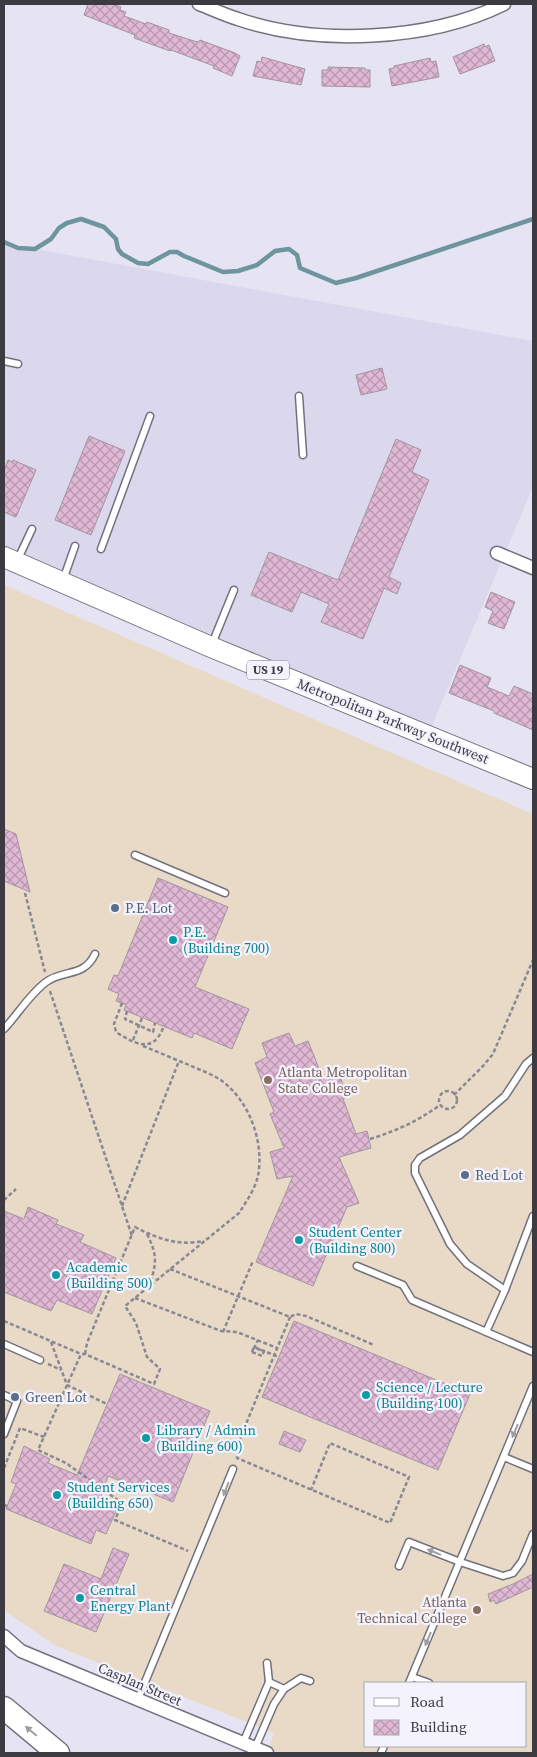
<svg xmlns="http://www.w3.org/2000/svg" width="537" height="1757" font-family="'Source Serif 4',serif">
<defs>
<pattern id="building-cross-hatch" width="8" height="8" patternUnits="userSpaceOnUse" patternTransform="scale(1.25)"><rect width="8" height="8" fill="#e0b8d5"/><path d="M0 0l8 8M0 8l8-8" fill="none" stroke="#b797ae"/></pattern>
</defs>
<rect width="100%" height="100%" fill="#e6e4f3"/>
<polygon fill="#dbd8ed" points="4,243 533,341 533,487 426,740 4,557"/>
<path fill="#e8dac7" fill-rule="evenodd" d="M 4,585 L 533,814 L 533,1753 L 267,1753 L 274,1733 L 56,1646 L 4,1610 ZM 366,1683 L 526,1683 L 526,1746 L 366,1746 Z"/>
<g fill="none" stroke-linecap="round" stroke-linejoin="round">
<polyline stroke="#6e959d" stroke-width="4.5" points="4,242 18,248 35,249 51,239 59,228 67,223 81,219 104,227 116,239 118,249 122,254 138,263 148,264 170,252 177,252 184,256 223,272 238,271 257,265 275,251 289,249 297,255 300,268 336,283 356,278 533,219"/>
</g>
<g fill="url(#building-cross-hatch)" stroke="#a2959e">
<polygon points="88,4 112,4 121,7 120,10 126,12 124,16 146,24 147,22 169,30 169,33 194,41 199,42 200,40 235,53 240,56 232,76 213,68 214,66 171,50 170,51 134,38 135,35 84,15"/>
<polygon points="484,44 485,47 489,45 495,61 460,74 453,57"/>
<polygon points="262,57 305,69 301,85 253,76 257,61 261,62"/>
<polygon points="430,58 431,62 436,61 439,77 392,86 389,69 394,68 394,66"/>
<polygon points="328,67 365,68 365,70 370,70 370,87 322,86 322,70 328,70"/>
<polygon points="382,368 387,389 361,395 356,375"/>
<polygon points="89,436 125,451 91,535 55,520"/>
<polygon points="396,439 421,450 412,472 429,480 389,577 401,583 397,594 384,588 363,639 321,622 329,604 301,592 292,612 251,595 269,552 338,580"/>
<polygon points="8,460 12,462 13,460 36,470 16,517 4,512 4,471"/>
<polygon points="491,592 515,602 504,629 488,623 493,611 485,607"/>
<polygon points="460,665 491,678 487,687 509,696 514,686 533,694 533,730 494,713 494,711 449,693"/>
<polygon points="4,829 16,834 30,892 4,881"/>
<polygon points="158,878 228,907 195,987 249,1009 232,1049 194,1033 192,1038 124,1010 126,1005 116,1001 119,994 108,989 114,975 118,976"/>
<polygon points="289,1033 295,1046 308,1041 322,1076 338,1069 343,1085 349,1096 343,1099 356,1134 367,1131 371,1148 339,1157 359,1203 347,1207 313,1286 256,1262 293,1176 277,1179 270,1152 284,1148 270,1114 274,1112 255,1063 267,1057 262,1043"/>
<polygon points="28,1207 58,1220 56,1224 84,1235 80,1242 116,1258 92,1314 57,1300 51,1311 4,1292 4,1211 24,1219"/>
<polygon points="294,1321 470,1394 438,1470 262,1397"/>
<polygon points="120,1374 210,1411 173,1502 108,1476 101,1497 119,1504 106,1534 96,1530 91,1544 6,1509 16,1484 11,1482 24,1446 50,1459 48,1463 77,1475"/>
<polygon points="284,1431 306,1440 300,1452 279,1444"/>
<polygon points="113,1548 129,1554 96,1632 44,1611 64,1564 101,1579"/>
<polygon points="533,1574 533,1587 496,1604 494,1600 490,1602 488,1594 513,1584"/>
</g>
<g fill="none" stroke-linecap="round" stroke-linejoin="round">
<defs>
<g id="service">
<polyline points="4,361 18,364"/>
<polyline points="299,396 303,455"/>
<polyline points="101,549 150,416"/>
<polyline points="17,561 32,529"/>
<polyline points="63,580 75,546"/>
<polyline points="212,644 234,590"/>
<polyline points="135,855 225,893"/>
<path d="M 4,1029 C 18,1014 29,995 46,982 C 63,969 84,978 95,954"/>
<polyline points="357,1266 403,1285 412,1300 533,1352"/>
<polyline points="505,1290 467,1264 450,1244 415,1173 415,1165 420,1158 460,1135 505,1096 526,1064 533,1058"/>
<polyline points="486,1332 505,1290 533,1216"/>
<polyline points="4,1344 40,1360"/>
<polyline points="4,1395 17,1401 4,1434"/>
<polyline points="504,1457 533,1469"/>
<polyline points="399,1566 409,1542 460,1562 503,1576 513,1573 522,1561 533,1534"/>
<polyline points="267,1663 269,1682 284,1689"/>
<polyline points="412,1677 429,1683"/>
<polyline points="409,1683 533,1386"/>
<polyline points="138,1699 233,1469"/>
<polyline points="243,1743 269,1682"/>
<polyline points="255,1748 274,1704 284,1689 301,1678 310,1681"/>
<polyline points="381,1753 384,1746"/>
</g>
<g id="minor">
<path d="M 199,4 C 212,9 225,15 238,19 C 316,46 429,41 504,4"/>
<polyline points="497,553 533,568"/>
<polyline points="4,1636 21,1651 267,1753"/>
</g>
<polyline id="primary" points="4,557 211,647 533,779"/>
<polyline id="motorway" points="4,1708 58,1753"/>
</defs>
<use href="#service" stroke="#72717e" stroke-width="9"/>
<use href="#minor" stroke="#72717e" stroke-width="15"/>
<use href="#primary" stroke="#72717e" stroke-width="22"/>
<use href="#motorway" stroke="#72717e" stroke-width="25"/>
<g stroke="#8a8893" stroke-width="2.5" stroke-dasharray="4 2.5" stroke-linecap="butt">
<polyline points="25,893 45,972"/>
<polyline points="50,991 132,1236"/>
<path d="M 122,1003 L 114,1024 L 116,1032 C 135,1044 153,1054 163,1028"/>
<polyline points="127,1011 125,1019 153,1032 155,1023"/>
<polyline points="133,1040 142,1018"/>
<path d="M 143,1046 C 158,1052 174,1059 189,1065 C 202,1071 216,1075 227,1085 C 251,1106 264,1144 258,1176 C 255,1189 246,1202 239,1213 L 125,1306 L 136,1323 L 147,1357 L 160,1369 L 154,1384 L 85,1354 L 81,1354 L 38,1450 L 66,1463 L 122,1503 L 115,1520 L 188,1551"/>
<circle cx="448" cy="1100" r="9"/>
<polyline points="454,1095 483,1066 493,1054 533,960"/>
<path d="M 370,1139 C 396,1131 418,1121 440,1105"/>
<polyline points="4,1200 16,1189"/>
<polyline points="122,1206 179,1061"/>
<path d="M 147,1234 C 157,1254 157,1262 150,1284"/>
<polyline points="170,1269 290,1317 296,1314 306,1316 374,1345"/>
<polyline points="135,1298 221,1331 237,1332 277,1348"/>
<polyline points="290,1317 239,1441 237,1458 390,1523 409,1477 330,1443 311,1490"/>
<polyline points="4,1321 81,1354"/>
<polyline points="223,1332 253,1261"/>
<polyline points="51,1342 67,1385 107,1404"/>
<polyline points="252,1352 262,1356 264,1351 254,1348 258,1340"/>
<path d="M 85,1354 L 87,1343 L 135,1227 C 158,1239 178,1246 204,1241"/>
<polyline points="48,1364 61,1370"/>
<polyline points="4,1468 20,1428 44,1437"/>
<polyline points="4,1505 7,1506"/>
</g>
<use href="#service" stroke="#fff" stroke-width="6"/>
<use href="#minor" stroke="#fff" stroke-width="12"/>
<use href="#primary" stroke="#fff" stroke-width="20"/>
<use href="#motorway" stroke="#fff" stroke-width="22"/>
<polyline stroke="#8a8893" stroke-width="2.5" stroke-dasharray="4 2.5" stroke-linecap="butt" points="252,1352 254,1347 279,1357"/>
</g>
<defs><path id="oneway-solid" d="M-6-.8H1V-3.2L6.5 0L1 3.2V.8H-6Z" transform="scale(1.25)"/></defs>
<g fill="#9e9da0">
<use href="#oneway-solid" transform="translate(515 1431) rotate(113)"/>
<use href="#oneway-solid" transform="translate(226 1489) rotate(111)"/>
<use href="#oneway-solid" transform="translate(434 1552) rotate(-158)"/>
<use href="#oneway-solid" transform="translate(428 1639) rotate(113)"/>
<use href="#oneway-solid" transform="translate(31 1731) rotate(-140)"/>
</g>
<g fill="#5c6f8a" stroke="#f3f2fd" stroke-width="2">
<circle cx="115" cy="908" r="5"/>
<circle cx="465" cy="1175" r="5"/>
<circle cx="15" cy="1397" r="5"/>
</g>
<g fill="#0f9aa8" stroke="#f3f2fd" stroke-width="2">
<circle cx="173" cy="940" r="5"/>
<circle cx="299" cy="1240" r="5"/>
<circle cx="56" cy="1275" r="5"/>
<circle cx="366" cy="1395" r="5"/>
<circle cx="146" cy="1438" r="5"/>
<circle cx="57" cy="1495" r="5"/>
<circle cx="80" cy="1598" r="5"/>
</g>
<g fill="#8d6e63" stroke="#f3f2fd" stroke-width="2">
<circle cx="268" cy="1080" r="5"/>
<circle cx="477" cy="1610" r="5"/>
</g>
<g text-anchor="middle" stroke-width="4.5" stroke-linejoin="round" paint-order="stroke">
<rect fill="#f3f2fd" stroke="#737279" stroke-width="1" x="247" y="660.5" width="42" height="19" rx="4"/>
<g font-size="12" font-weight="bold" fill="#3c3b41">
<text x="268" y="674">US 19</text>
</g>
<g font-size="14" fill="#3c3b41" stroke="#f3f2fd">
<text transform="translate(393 721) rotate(22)" y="5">Metropolitan Parkway Southwest</text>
<text transform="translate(140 1684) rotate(23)" y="5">Casplan Street</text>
</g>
<g font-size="14" fill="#4e5e75" stroke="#f3f2fd" text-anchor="start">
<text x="125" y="913">P.E. Lot</text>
<text x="475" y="1180">Red Lot</text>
<text x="25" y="1402">Green Lot</text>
</g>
<g font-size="14" fill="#0d838f" stroke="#f3f2fd" text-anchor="start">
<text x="183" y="937">P.E.<tspan x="183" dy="16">(Building 700)</tspan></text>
<text x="309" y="1237">Student Center<tspan x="309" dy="16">(Building 800)</tspan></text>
<text x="66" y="1272">Academic<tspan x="66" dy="16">(Building 500)</tspan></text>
<text x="376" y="1392">Science / Lecture<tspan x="376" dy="16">(Building 100)</tspan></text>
<text x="156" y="1435">Library / Admin<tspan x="156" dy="16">(Building 600)</tspan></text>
<text x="67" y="1492">Student Services<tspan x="67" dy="16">(Building 650)</tspan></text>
<text x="90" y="1595">Central<tspan x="90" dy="16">Energy Plant</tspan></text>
</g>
<g font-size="14" fill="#785e54" stroke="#f3f2fd" text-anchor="start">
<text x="278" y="1077">Atlanta Metropolitan<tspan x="278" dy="16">State College</tspan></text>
<text x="467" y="1607" text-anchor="end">Atlanta<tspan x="467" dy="16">Technical College</tspan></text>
</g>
</g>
<rect width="537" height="1757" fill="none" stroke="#3c3b41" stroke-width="10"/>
<rect x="364" y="1682" width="162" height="65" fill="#f3f2fd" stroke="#aaa9b2"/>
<rect x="374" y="1698" width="25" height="8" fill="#ffffff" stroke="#aaa9b2"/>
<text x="410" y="1707" font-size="15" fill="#3c3b41">Road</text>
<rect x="374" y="1720" width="25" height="15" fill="url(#building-cross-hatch)" stroke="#aaa9b2"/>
<text x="410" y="1732" font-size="15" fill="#3c3b41">Building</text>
</svg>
